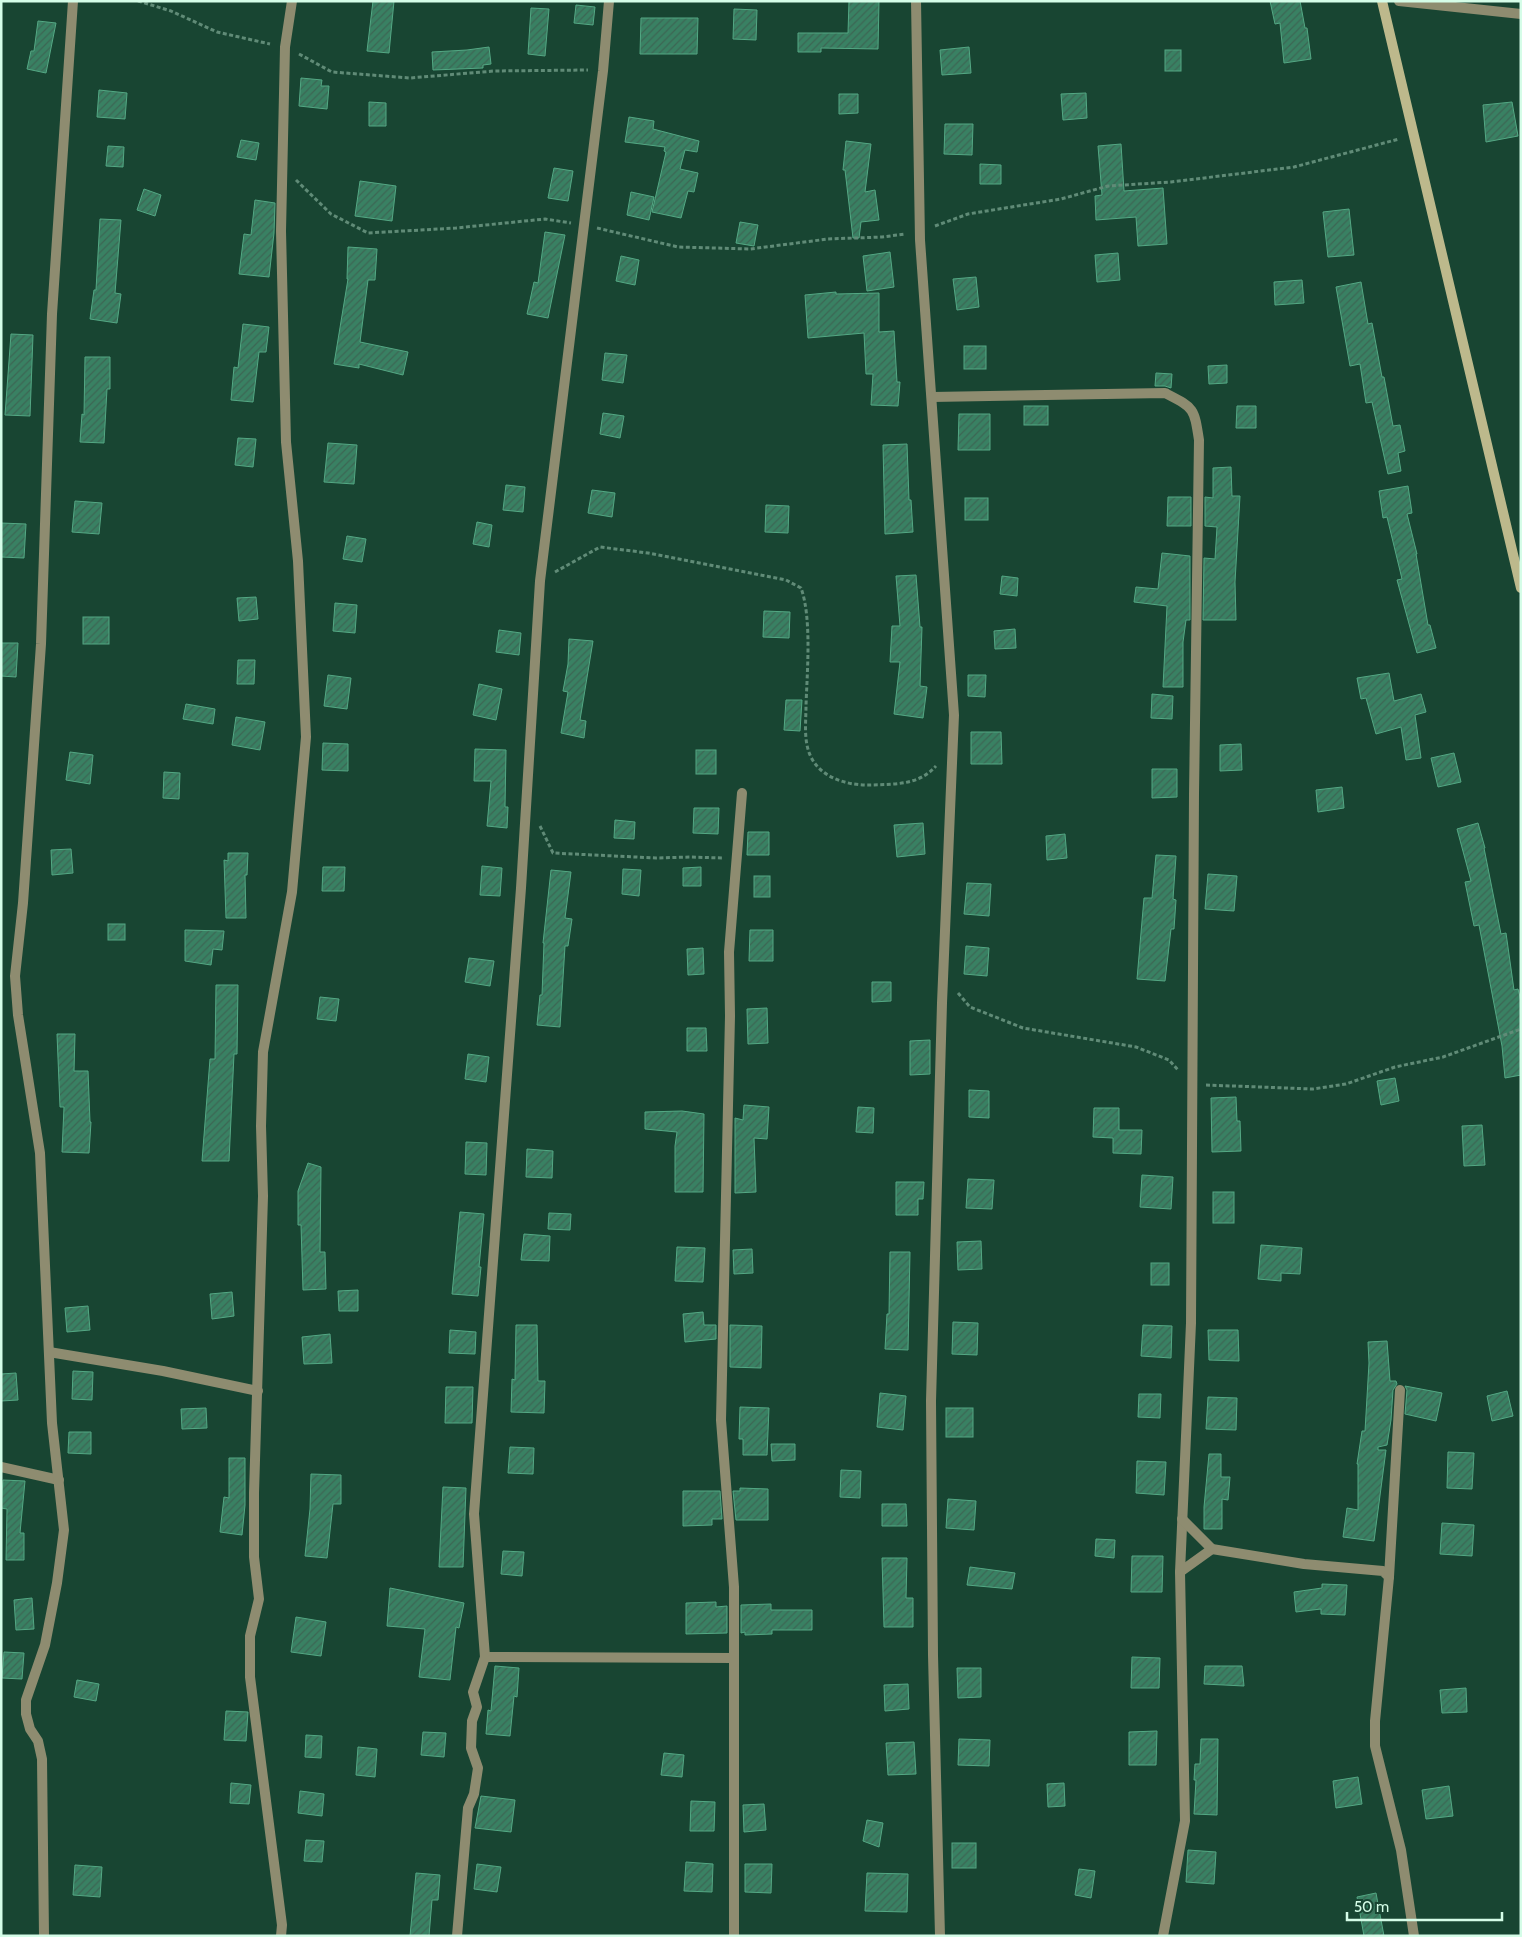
<svg xmlns="http://www.w3.org/2000/svg" width="1522" height="1937" font-family="Cabin,sans-serif">
<defs>
<pattern id="building-hatch" width="6" height="6" patternUnits="userSpaceOnUse" patternTransform="scale(1.25)"><rect width="6" height="6" fill="#398163"/><path d="M-1 1l2-2M0 6l6-6M5 7l2-2" fill="none" stroke="#3c6654"/></pattern>
</defs>
<rect width="100%" height="100%" fill="#184532"/>
<g fill="url(#building-hatch)" stroke="#54a884">
<polygon points="373,1 394,1 389,53 367,51"/>
<polygon points="849,1 879,1 878,49 821,48 821,52 798,52 798,33 848,33"/>
<polygon points="1270,1 1300,1 1305,28 1307,28 1311,59 1284,63 1280,23 1275,24"/>
<polygon points="576,5 595,7 593,25 574,23"/>
<polygon points="531,8 549,9 545,56 528,54"/>
<polygon points="734,9 757,10 756,40 733,39"/>
<polygon points="641,18 698,18 697,54 640,54"/>
<polygon points="38,21 56,23 46,73 27,69 31,51 34,51"/>
<polygon points="489,47 491,64 483,65 483,68 433,70 432,52 467,50"/>
<polygon points="969,47 971,73 942,75 940,50"/>
<rect x="1165" y="50" width="16" height="21"/>
<polygon points="301,78 322,80 321,86 329,86 327,109 299,106"/>
<polygon points="99,90 127,93 125,119 97,117"/>
<polygon points="1086,93 1087,118 1063,120 1061,94"/>
<polygon points="839,94 858,94 858,113 839,114"/>
<polygon points="369,102 386,103 386,126 369,126"/>
<polygon points="1512,102 1518,136 1486,142 1483,105"/>
<polygon points="629,117 654,121 653,129 699,141 697,152 685,150 680,169 698,173 694,192 688,191 681,218 652,212 666,152 664,151 665,147 625,142"/>
<polygon points="945,124 973,124 972,155 944,154"/>
<polygon points="241,140 259,143 256,160 237,157"/>
<polygon points="846,141 871,144 865,192 875,190 879,220 861,222 859,238 853,238 845,170 843,170"/>
<polygon points="1121,144 1124,191 1163,188 1167,244 1138,246 1136,217 1096,220 1095,196 1102,195 1098,146"/>
<polygon points="108,146 124,147 123,167 106,166"/>
<polygon points="980,164 1001,165 1001,184 980,184"/>
<polygon points="554,168 573,171 568,201 548,198"/>
<polygon points="360,181 396,186 392,221 355,216"/>
<polygon points="144,189 161,195 155,216 137,210"/>
<polygon points="631,192 654,197 649,220 627,215"/>
<polygon points="255,200 275,203 274,233 269,277 239,274 244,234 251,235"/>
<polygon points="1349,209 1354,255 1328,257 1323,212"/>
<polygon points="100,219 121,220 115,293 121,294 117,323 90,319 94,290 96,290"/>
<polygon points="740,222 758,225 754,246 736,243"/>
<polygon points="545,232 565,235 548,318 527,314 534,282 538,283"/>
<polygon points="348,247 377,249 375,280 368,280 360,342 408,352 403,375 359,364 359,368 334,364 348,279 347,279"/>
<polygon points="890,252 894,287 867,291 863,256"/>
<polygon points="1118,253 1120,280 1097,282 1095,255"/>
<polygon points="621,256 639,260 635,285 616,281"/>
<polygon points="976,277 979,307 957,310 953,279"/>
<polygon points="1302,280 1304,303 1275,305 1274,282"/>
<polygon points="1361,282 1368,324 1372,323 1382,377 1384,377 1393,426 1400,425 1405,451 1398,453 1401,471 1388,474 1372,402 1366,403 1360,364 1350,366 1336,287"/>
<polygon points="836,292 836,294 879,293 879,332 894,331 897,382 900,382 898,406 871,405 873,374 866,374 864,333 808,338 805,295"/>
<polygon points="243,324 269,327 266,352 259,352 253,402 231,400 234,367 238,368"/>
<polygon points="11,334 33,335 30,416 5,415"/>
<rect x="964" y="346" width="22" height="23"/>
<polygon points="605,353 627,355 623,383 602,380"/>
<polygon points="85,357 110,357 110,389 107,389 104,443 80,442 82,414 84,415"/>
<polygon points="1227,365 1227,383 1209,384 1208,366"/>
<polygon points="1156,373 1172,374 1171,388 1165,386 1155,386"/>
<rect x="1024" y="406" width="24" height="19"/>
<polygon points="1237,406 1256,406 1256,428 1236,428"/>
<polygon points="603,413 624,416 620,438 600,434"/>
<polygon points="959,414 990,414 990,450 958,450"/>
<polygon points="238,438 256,439 253,467 235,465"/>
<polygon points="328,443 357,445 354,484 324,482"/>
<polygon points="907,444 909,500 911,500 913,532 885,534 883,445"/>
<polygon points="1231,467 1232,496 1240,496 1235,582 1236,620 1203,620 1204,558 1215,559 1217,527 1205,526 1205,497 1213,498 1213,468"/>
<polygon points="506,485 525,487 523,512 503,510"/>
<polygon points="1408,486 1412,513 1407,514 1417,554 1416,554 1428,625 1430,625 1436,648 1417,653 1397,580 1402,579 1387,517 1383,518 1379,491"/>
<polygon points="592,490 615,493 612,517 588,513"/>
<polygon points="1168,497 1191,497 1191,526 1167,526"/>
<rect x="965" y="498" width="23" height="22"/>
<polygon points="75,501 102,503 99,534 72,532"/>
<polygon points="766,505 789,506 788,533 765,532"/>
<polygon points="477,522 492,525 489,547 473,544"/>
<polygon points="1,523 26,524 24,558 1,557"/>
<polygon points="347,536 366,539 362,562 343,559"/>
<polygon points="1162,553 1190,556 1190,620 1186,620 1183,642 1183,687 1163,687 1167,606 1134,602 1136,587 1158,589"/>
<polygon points="916,575 920,627 922,627 920,686 927,687 923,718 894,714 900,662 890,662 892,626 900,626 896,576"/>
<polygon points="1002,576 1018,578 1017,596 1000,594"/>
<polygon points="256,597 258,619 239,621 237,598"/>
<polygon points="335,603 357,605 355,633 333,631"/>
<polygon points="764,611 790,612 789,638 763,637"/>
<rect x="83" y="617" width="26" height="27"/>
<polygon points="1015,629 1016,648 995,649 994,631"/>
<polygon points="499,630 521,633 519,655 496,652"/>
<polygon points="569,639 593,641 580,720 586,721 584,738 561,733 568,692 563,691 568,664"/>
<polygon points="1,643 18,643 16,677 1,676"/>
<polygon points="238,660 255,660 254,684 237,684"/>
<polygon points="1389,673 1394,701 1421,694 1426,712 1415,715 1421,758 1406,760 1401,727 1376,734 1366,698 1361,699 1357,678"/>
<polygon points="328,675 351,678 347,709 324,706"/>
<polygon points="968,675 986,675 985,697 968,696"/>
<polygon points="479,684 502,689 496,720 473,715"/>
<polygon points="1152,694 1173,696 1172,719 1151,718"/>
<polygon points="786,700 802,700 800,731 784,730"/>
<polygon points="186,704 215,709 213,724 183,719"/>
<polygon points="236,717 265,722 260,750 232,745"/>
<polygon points="971,732 1001,732 1002,764 971,764"/>
<polygon points="323,743 348,744 348,771 322,770"/>
<polygon points="1241,744 1242,770 1220,771 1220,745"/>
<polygon points="475,749 506,750 505,807 508,807 507,828 487,826 491,781 474,781"/>
<rect x="696" y="750" width="20" height="24"/>
<polygon points="70,752 93,755 90,784 66,780"/>
<polygon points="1454,753 1461,782 1438,787 1431,758"/>
<polygon points="1152,769 1177,769 1177,797 1152,798"/>
<polygon points="164,772 180,773 179,799 163,798"/>
<polygon points="1342,787 1344,808 1318,812 1316,790"/>
<polygon points="694,808 719,808 718,834 693,833"/>
<polygon points="615,820 635,822 634,839 614,838"/>
<polygon points="923,823 925,854 897,857 894,825"/>
<polygon points="1478,823 1485,848 1484,848 1501,934 1506,933 1514,990 1518,989 1521,1001 1521,1075 1505,1078 1502,1046 1479,925 1474,926 1465,882 1471,881 1457,829"/>
<polygon points="748,832 769,832 769,855 747,855"/>
<polygon points="1065,834 1067,858 1047,860 1046,836"/>
<polygon points="71,849 73,873 52,875 51,850"/>
<polygon points="228,853 248,853 247,875 245,875 246,918 226,918 224,860 228,861"/>
<polygon points="1156,855 1176,856 1173,899 1176,900 1174,929 1171,929 1165,981 1137,979 1144,898 1152,898"/>
<polygon points="482,866 502,868 500,896 480,895"/>
<polygon points="323,867 345,867 344,891 322,891"/>
<polygon points="701,867 701,886 683,886 683,868"/>
<polygon points="623,869 641,870 639,896 622,894"/>
<polygon points="551,870 571,872 565,918 572,919 568,946 565,946 560,1027 537,1025 540,995 542,995 544,943 543,943"/>
<polygon points="1208,874 1237,876 1234,911 1205,909"/>
<rect x="754" y="876" width="16" height="21"/>
<polygon points="967,883 991,884 989,916 964,914"/>
<rect x="108" y="924" width="17" height="16"/>
<polygon points="185,930 224,931 222,950 213,949 211,965 185,961"/>
<polygon points="750,930 773,930 773,961 749,961"/>
<polygon points="966,946 989,948 987,976 964,974"/>
<polygon points="703,948 704,974 688,975 687,949"/>
<polygon points="469,958 494,961 490,986 465,982"/>
<polygon points="872,982 891,982 891,1001 872,1002"/>
<polygon points="216,985 238,985 237,1054 234,1054 229,1161 202,1161 210,1059 215,1059"/>
<polygon points="320,997 339,999 336,1021 317,1019"/>
<polygon points="767,1008 768,1043 748,1044 747,1009"/>
<polygon points="687,1028 706,1028 707,1051 687,1051"/>
<polygon points="57,1034 75,1034 74,1071 88,1071 90,1122 91,1122 89,1153 62,1152 64,1107 60,1107"/>
<polygon points="930,1040 930,1074 910,1075 910,1041"/>
<polygon points="468,1054 489,1057 486,1082 465,1079"/>
<polygon points="1395,1078 1399,1101 1381,1105 1377,1081"/>
<polygon points="969,1090 989,1091 989,1118 969,1117"/>
<polygon points="1236,1097 1237,1121 1240,1121 1241,1151 1212,1152 1211,1098"/>
<polygon points="744,1105 769,1107 767,1139 754,1138 756,1192 735,1193 735,1118 743,1120"/>
<polygon points="858,1107 874,1108 873,1133 856,1132"/>
<polygon points="1094,1108 1119,1108 1119,1130 1142,1130 1141,1154 1113,1153 1113,1138 1093,1137"/>
<polygon points="682,1111 704,1114 703,1192 675,1192 675,1146 677,1132 645,1129 645,1112"/>
<polygon points="1482,1125 1485,1165 1464,1166 1462,1126"/>
<polygon points="466,1142 487,1143 486,1175 465,1174"/>
<polygon points="527,1149 553,1151 552,1178 526,1177"/>
<polygon points="308,1163 321,1167 320,1252 325,1252 326,1289 303,1290 301,1225 298,1225 298,1191"/>
<polygon points="1142,1175 1173,1177 1171,1209 1140,1207"/>
<polygon points="968,1179 994,1180 992,1209 966,1208"/>
<polygon points="896,1182 924,1182 923,1199 918,1199 918,1215 896,1215"/>
<rect x="1213" y="1192" width="21" height="31"/>
<polygon points="460,1212 484,1214 479,1267 481,1267 478,1296 452,1294"/>
<polygon points="549,1213 571,1214 570,1230 548,1229"/>
<polygon points="524,1234 550,1236 549,1261 521,1260"/>
<polygon points="981,1241 982,1269 958,1270 957,1242"/>
<polygon points="1261,1245 1302,1248 1300,1274 1281,1273 1281,1281 1258,1279"/>
<polygon points="677,1247 705,1248 703,1282 675,1281"/>
<polygon points="752,1249 753,1273 734,1274 733,1250"/>
<polygon points="890,1252 910,1252 908,1350 885,1349 887,1314 889,1314"/>
<rect x="1151" y="1263" width="18" height="22"/>
<polygon points="358,1290 358,1311 339,1311 338,1291"/>
<polygon points="232,1292 234,1316 212,1319 210,1294"/>
<polygon points="88,1306 90,1330 67,1332 65,1308"/>
<polygon points="703,1312 704,1325 716,1325 716,1339 685,1342 683,1314"/>
<polygon points="953,1322 978,1323 977,1355 952,1354"/>
<polygon points="516,1325 537,1325 538,1381 545,1381 544,1413 511,1412 512,1379 515,1380"/>
<polygon points="730,1325 762,1326 761,1368 730,1367"/>
<polygon points="1143,1325 1172,1326 1171,1358 1141,1356"/>
<polygon points="450,1330 476,1332 475,1354 449,1353"/>
<polygon points="1208,1330 1238,1330 1239,1361 1209,1360"/>
<polygon points="330,1334 332,1363 304,1364 302,1337"/>
<polygon points="1387,1341 1390,1381 1396,1381 1397,1384 1393,1390 1391,1420 1387,1445 1378,1447 1378,1450 1386,1450 1374,1541 1343,1537 1347,1508 1358,1510 1358,1464 1357,1464 1362,1431 1365,1431 1369,1363 1368,1342"/>
<polygon points="73,1371 93,1372 92,1400 72,1399"/>
<polygon points="16,1373 18,1400 1,1401 1,1374"/>
<polygon points="1405,1386 1442,1393 1436,1421 1405,1414 1407,1390"/>
<polygon points="446,1387 473,1387 472,1423 445,1423"/>
<polygon points="1507,1391 1513,1416 1492,1421 1487,1396"/>
<polygon points="880,1393 906,1396 903,1430 877,1427"/>
<polygon points="1139,1394 1161,1394 1160,1418 1138,1417"/>
<polygon points="1208,1397 1237,1398 1236,1430 1206,1429"/>
<polygon points="740,1407 769,1408 767,1455 743,1455 743,1439 739,1439"/>
<polygon points="206,1408 207,1428 182,1429 181,1409"/>
<rect x="946" y="1408" width="27" height="29"/>
<polygon points="69,1432 91,1432 91,1454 68,1453"/>
<polygon points="771,1444 795,1444 795,1460 772,1461"/>
<polygon points="510,1447 534,1448 533,1474 508,1473"/>
<polygon points="1448,1452 1474,1453 1472,1489 1447,1488"/>
<polygon points="1209,1454 1221,1454 1221,1477 1230,1477 1228,1500 1222,1499 1222,1529 1204,1529 1204,1507"/>
<polygon points="229,1458 245,1458 245,1505 242,1535 220,1532 224,1497 229,1498"/>
<polygon points="1137,1461 1166,1462 1164,1495 1136,1493"/>
<polygon points="841,1470 861,1471 860,1498 840,1497"/>
<polygon points="311,1474 341,1475 341,1504 333,1504 327,1558 305,1556 310,1509"/>
<polygon points="3,1480 25,1481 20,1533 24,1533 24,1560 6,1560 7,1509 1,1508"/>
<polygon points="443,1487 466,1488 463,1567 439,1567"/>
<polygon points="740,1488 768,1489 768,1520 736,1520 733,1491 740,1491"/>
<polygon points="683,1491 720,1491 722,1519 712,1519 712,1525 683,1526"/>
<polygon points="948,1499 976,1501 974,1530 946,1528"/>
<polygon points="882,1504 906,1504 907,1526 882,1526"/>
<polygon points="1442,1523 1474,1525 1472,1556 1440,1554"/>
<polygon points="1096,1539 1115,1540 1114,1558 1095,1556"/>
<polygon points="503,1551 524,1552 522,1576 501,1574"/>
<polygon points="1132,1556 1163,1556 1162,1592 1131,1592"/>
<polygon points="882,1558 907,1558 906,1598 913,1598 913,1627 884,1627"/>
<polygon points="970,1567 1015,1573 1012,1589 967,1585"/>
<polygon points="1322,1584 1347,1585 1345,1615 1321,1614 1321,1609 1296,1612 1294,1592 1322,1588"/>
<polygon points="390,1588 464,1603 459,1628 456,1627 450,1680 419,1677 425,1629 387,1626"/>
<polygon points="32,1598 34,1629 16,1630 14,1600"/>
<polygon points="716,1602 716,1607 727,1606 727,1633 686,1634 686,1603"/>
<polygon points="771,1604 771,1610 812,1610 812,1630 772,1630 772,1634 745,1635 745,1632 741,1633 741,1605"/>
<polygon points="296,1617 326,1622 321,1656 291,1652"/>
<polygon points="4,1652 24,1653 22,1679 2,1678"/>
<polygon points="1132,1657 1160,1658 1159,1688 1131,1688"/>
<polygon points="495,1666 519,1668 517,1697 514,1696 510,1736 486,1734 488,1710 491,1711"/>
<polygon points="1205,1666 1242,1666 1244,1686 1204,1684"/>
<polygon points="957,1668 981,1668 981,1697 958,1698"/>
<polygon points="77,1680 99,1684 96,1701 74,1697"/>
<polygon points="908,1684 909,1709 885,1711 884,1685"/>
<polygon points="1466,1688 1467,1712 1442,1713 1440,1690"/>
<polygon points="226,1711 248,1712 246,1741 224,1740"/>
<polygon points="1157,1731 1156,1765 1129,1765 1129,1732"/>
<polygon points="423,1732 446,1733 444,1757 421,1755"/>
<polygon points="306,1735 322,1736 321,1758 305,1757"/>
<polygon points="959,1739 990,1740 989,1766 958,1765"/>
<polygon points="1201,1739 1218,1739 1217,1815 1194,1814 1196,1780 1194,1780 1195,1764 1200,1764"/>
<polygon points="914,1742 916,1774 888,1775 886,1743"/>
<polygon points="358,1747 377,1749 375,1777 356,1775"/>
<polygon points="664,1753 684,1755 682,1777 661,1775"/>
<polygon points="1358,1777 1362,1804 1336,1808 1333,1781"/>
<polygon points="231,1783 251,1785 249,1804 230,1803"/>
<polygon points="1064,1783 1065,1806 1048,1807 1047,1784"/>
<polygon points="1449,1786 1453,1816 1426,1819 1422,1790"/>
<polygon points="300,1791 324,1794 322,1816 298,1813"/>
<polygon points="481,1796 515,1800 511,1832 475,1828"/>
<polygon points="691,1801 715,1802 714,1831 690,1831"/>
<polygon points="764,1804 766,1830 744,1832 743,1805"/>
<polygon points="867,1820 883,1823 879,1847 863,1841"/>
<polygon points="306,1840 324,1841 322,1862 304,1861"/>
<rect x="952" y="1843" width="24" height="25"/>
<polygon points="1188,1850 1216,1852 1214,1884 1186,1882"/>
<polygon points="686,1862 713,1864 712,1892 684,1891"/>
<polygon points="477,1864 501,1867 497,1892 474,1889"/>
<polygon points="745,1864 772,1864 771,1893 745,1892"/>
<polygon points="75,1865 102,1867 100,1897 73,1895"/>
<polygon points="1079,1869 1095,1871 1091,1898 1075,1895"/>
<polygon points="416,1873 440,1875 438,1900 432,1900 429,1936 410,1936"/>
<polygon points="867,1873 908,1874 907,1912 865,1911"/>
<polygon points="1376,1893 1384,1936 1364,1936 1357,1897"/>
</g>
<g fill="none" stroke-linecap="round" stroke-linejoin="round">
<g stroke="#608b77" stroke-width="3" stroke-dasharray="4 2.5" stroke-linecap="butt">
<polyline points="138,1 171,11 217,32 270,44"/>
<polyline points="299,54 332,72 410,78 494,71 588,70"/>
<polyline points="296,180 331,214 368,233 456,228 545,219 571,223"/>
<polyline points="935,226 968,214 1061,199 1108,186 1171,182 1294,167 1399,139"/>
<polyline points="597,228 678,247 750,249 828,239 882,237 905,234"/>
<path d="M 555,572 L 600,547 L 648,553 L 786,580 L 801,588 C 812,618 807,673 806,706 C 806,723 803,743 812,759 C 823,779 850,786 872,785 C 896,784 919,785 936,766"/>
<polyline points="540,826 553,853 656,858 690,857 722,858"/>
<polyline points="958,993 970,1007 1023,1028 1136,1047 1169,1060 1178,1070"/>
<polyline points="1206,1085 1313,1089 1346,1084 1395,1067 1443,1057 1521,1029"/>
</g>
<g stroke="#8e8c70" stroke-width="10">
<polyline points="916,1 920,240 954,715 942,1003 931,1401 933,1655 940,1936"/>
<polyline points="1399,1 1521,14"/>
<path d="M 932,397 L 1165,393 C 1194,408 1194,407 1199,440 L 1194,794 L 1191,1323 L 1180,1572 L 1185,1821 L 1163,1936"/>
<polyline points="49,1352 163,1371 258,1391"/>
<polyline points="1,1467 59,1480"/>
<polyline points="1182,1519 1212,1549 1304,1564 1383,1571 1389,1577 1375,1721 1375,1746 1401,1850 1414,1936"/>
<polyline points="1180,1572 1212,1549"/>
<polyline points="1389,1577 1400,1390"/>
<polyline points="485,1657 734,1658"/>
<polyline points="44,1936 42,1759 38,1741 30,1729 26,1714 26,1700 45,1645 57,1583 64,1530 52,1423 40,1153 18,1015 15,976 23,903 41,644 52,314 73,1"/>
<polyline points="281,1936 282,1925 250,1677 250,1636 259,1599 254,1557 254,1493 263,1196 261,1126 263,1052 292,892 306,737 298,561 286,442 281,231 285,47 292,1"/>
<polyline points="457,1936 468,1808 474,1794 478,1768 471,1748 472,1721 477,1707 473,1692 485,1657 474,1514 521,888 540,581 603,71 609,1"/>
<polyline points="734,1936 734,1587 721,1420 730,1016 729,952 742,793"/>
</g>
<polyline stroke="#bdb98c" stroke-width="10" points="1382,1 1521,588"/>
</g>
<rect width="1522" height="1937" fill="none" stroke="#d5fde8" stroke-width="5"/>
<path d="M1347 1912v8h155v-8" fill="none" stroke="#d5fde8" stroke-width="2.5"/>
<text x="1354" y="1912" font-size="15" fill="#d5fde8" stroke="#184532" stroke-width="4" paint-order="stroke">50 m</text>
</svg>
